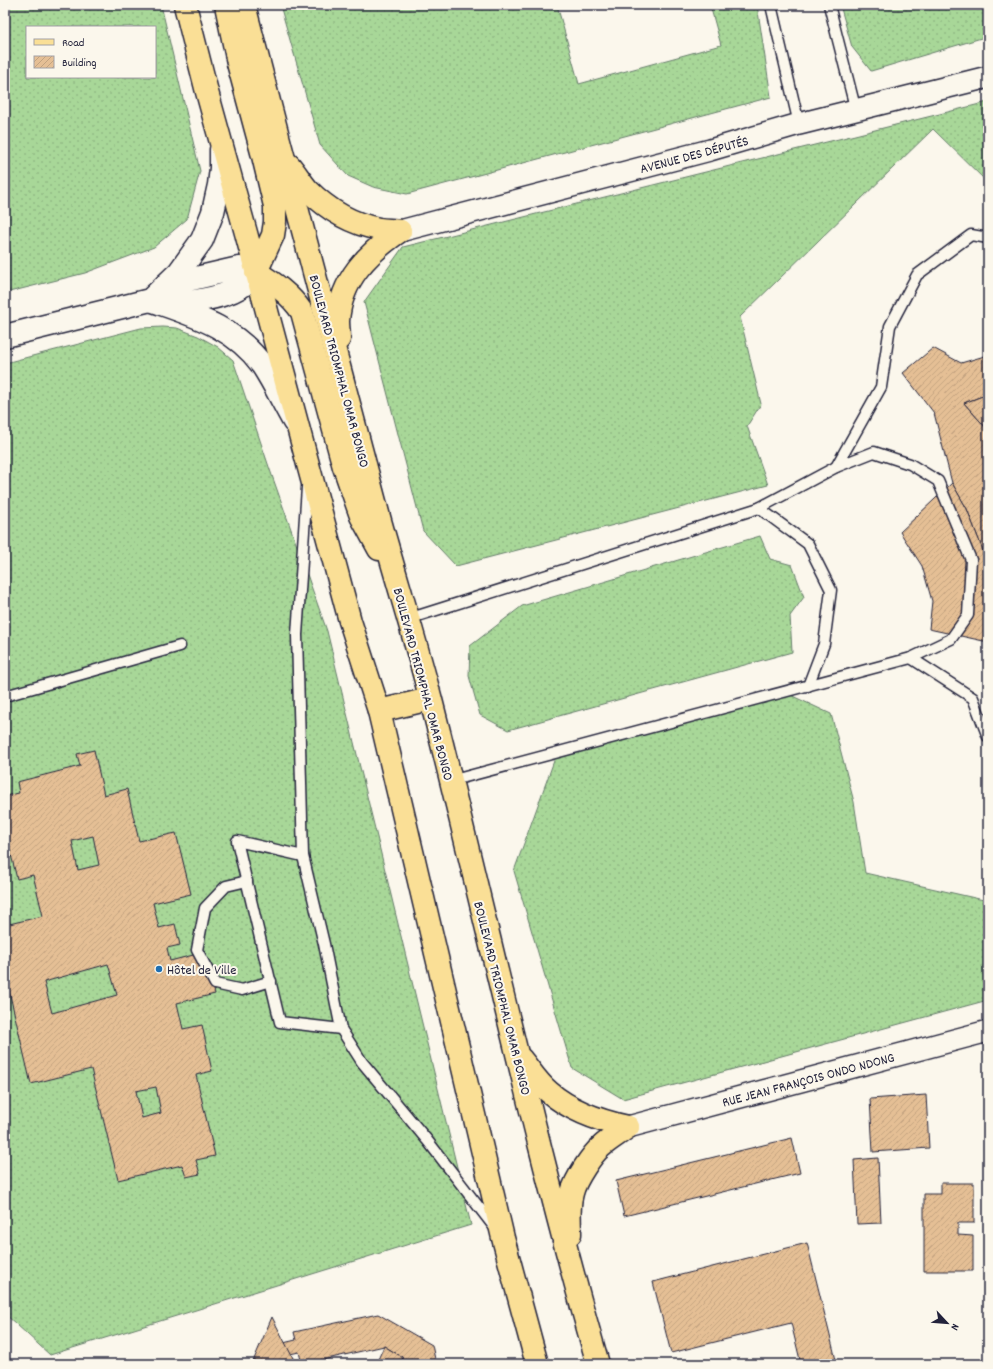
<svg xmlns="http://www.w3.org/2000/svg" width="993" height="1369" font-family="Dekko,sans-serif">
<defs>
<pattern id="grass-dots" width="8" height="8" patternUnits="userSpaceOnUse"><rect width="8" height="8" fill="#a8d798"/><path d="M2 2h.1M6 6h.1" fill="none" stroke="#90b884" stroke-width="1.8" stroke-linecap="round"/></pattern>
<pattern id="building-hatch" width="6" height="6" patternUnits="userSpaceOnUse"><rect width="6" height="6" fill="#e5bf95"/><path d="M-1 1l2-2M0 6l6-6M5 7l2-2" fill="none" stroke="#c4a481"/></pattern>
</defs>
<rect width="100%" height="100%" fill="#fbf7ec"/>
<filter id="ink" filterUnits="userSpaceOnUse"><feTurbulence type="fractalNoise" baseFrequency=".025" numOctaves="2"/><feDisplacementMap in="SourceGraphic" scale="8" xChannelSelector="R" yChannelSelector="G"/><feConvolveMatrix kernelMatrix="1 2 1 2 8 2 1 2 1" color-interpolation-filters="sRGB"/></filter>
<g filter="url(#ink)">
<g fill="url(#grass-dots)" stroke="#657c6a" fill-rule="evenodd">
<path d="M 5,5 L 161,5 L 200,171 L 187,219 L 154,247 L 85,273 L 5,293 ZM 27,27 L 155,27 L 155,77 L 27,77 Z"/>
<polygon points="280,5 557,5 579,84 721,45 710,5 757,5 771,97 407,194 373,187 348,176 320,145"/>
<polygon points="840,5 988,5 988,36 871,71 852,47"/>
<polygon points="988,102 988,183 933,129 740,317 761,404 747,426 768,485 456,566 423,531 364,302 403,247"/>
<polygon points="163,327 177,328 198,336 218,347 233,360 269,467 327,631 471,1225 50,1355 5,1314 5,363 141,328"/>
<polygon points="760,536 770,559 792,565 804,597 790,616 792,652 508,730 480,715 469,676 470,646 522,606"/>
<polygon points="786,693 831,714 854,802 865,873 988,901 988,1000 623,1099 572,1068 514,871 555,758"/>
</g>
<g fill="url(#building-hatch)" stroke="#22223b" fill-rule="evenodd">
<polygon points="933,348 961,363 988,355 988,394 964,403 988,430 988,578 982,548 967,509 952,483 934,413 903,373"/>
<polygon points="988,394 988,430 964,403"/>
<polygon points="952,483 967,509 982,548 988,578 988,642 929,629 932,601 922,566 900,532"/>
<path d="M 94,750 L 104,795 L 127,789 L 139,841 L 176,833 L 191,894 L 153,903 L 159,928 L 175,924 L 180,945 L 167,948 L 170,961 L 205,952 L 215,994 L 177,1003 L 183,1029 L 202,1025 L 212,1071 L 196,1075 L 215,1156 L 196,1160 L 200,1174 L 186,1177 L 182,1165 L 118,1180 L 91,1069 L 31,1084 L 5,974 L 5,925 L 43,916 L 33,875 L 17,879 L 5,830 L 5,796 L 19,793 L 17,782 L 80,766 L 77,754 ZM 93,836 L 99,865 L 78,870 L 72,841 ZM 108,964 L 117,995 L 52,1013 L 44,982 ZM 156,1087 L 161,1113 L 142,1118 L 136,1091 Z"/>
<polygon points="926,1095 929,1148 873,1152 870,1099"/>
<polygon points="792,1138 800,1173 624,1216 616,1181"/>
<polygon points="878,1158 881,1223 857,1224 854,1160"/>
<polygon points="941,1183 974,1183 974,1223 958,1223 958,1235 973,1236 973,1271 924,1271 924,1194 941,1194"/>
<polygon points="807,1243 837,1364 801,1364 791,1323 671,1353 653,1282"/>
<polygon points="378,1314 432,1345 436,1364 403,1364 402,1357 384,1346 305,1364 302,1364 299,1352 281,1356 279,1344 296,1340 294,1332"/>
<polygon points="272,1317 296,1364 252,1364"/>
<polygon points="384,1346 402,1357 403,1364 376,1364"/>
</g>
<g fill="none" stroke-linecap="round" stroke-linejoin="round">
<defs>
<g id="service">
<polyline points="771,5 799,124"/>
<polyline points="829,5 856,111"/>
<polyline points="836,467 881,387 890,326 917,275 971,235 988,238"/>
<polyline points="307,487 297,635 303,856 324,944 341,1029 362,1062 427,1140 495,1228"/>
<polyline points="759,508 808,544 831,590 824,644 808,686"/>
<polyline points="408,619 759,508 836,467 874,452 910,464 938,481 971,560 968,615 951,639 911,658 450,781"/>
<polyline points="911,658 973,698 988,737"/>
<polyline points="5,696 180,646"/>
<polyline points="303,856 237,841 280,1022 341,1029"/>
<polyline points="247,881 226,886 205,908 197,950 215,984 242,990 271,981"/>
</g>
<g id="minor">
<polyline points="400,231 710,150 799,124 988,77"/>
<polyline points="628,1127 988,1031"/>
</g>
<g id="tertiary">
<path d="M 166,285 L 239,268 L 252,269 L 256,272 C 241,298 195,301 168,305"/>
<path d="M 150,300 C 192,315 234,326 262,365 C 274,383 283,403 294,422"/>
<polyline points="5,336 150,300 179,272 202,240 213,212 219,185 221,168 221,150"/>
</g>
<g id="primary">
<polyline points="185,5 207,92 246,233 350,621 379,711 503,1238 537,1364"/>
<polyline points="226,5 238,63 263,156 275,206 275,222 273,235 256,272"/>
<path d="M 244,5 C 288,176 333,347 379,517 C 396,578 415,639 431,700 C 487,921 535,1145 598,1364"/>
<path d="M 289,165 C 296,173 301,182 308,190 C 327,209 352,224 379,229 C 386,230 393,230 400,231"/>
<path d="M 256,272 C 274,283 290,294 302,312 L 344,467 L 361,516 L 379,549"/>
<path d="M 339,339 C 339,333 338,327 338,321 C 341,279 368,253 400,231"/>
<polyline points="379,711 430,699"/>
<path d="M 521,1059 C 530,1070 538,1083 549,1092 C 571,1111 600,1121 628,1127"/>
<path d="M 570,1234 C 570,1221 568,1206 572,1193 C 575,1180 592,1154 602,1146 C 610,1139 619,1134 628,1127"/>
</g>
</defs>
<use href="#service" stroke="#22223b" stroke-width="13"/>
<use href="#minor" stroke="#22223b" stroke-width="24"/>
<use href="#tertiary" stroke="#22223b" stroke-width="25"/>
<use href="#primary" stroke="#22223b" stroke-width="25"/>
<use href="#service" stroke="#fbf7ec" stroke-width="10"/>
<use href="#minor" stroke="#fbf7ec" stroke-width="21"/>
<use href="#tertiary" stroke="#fbf7ec" stroke-width="22"/>
<use href="#primary" stroke="#fadf96" stroke-width="22"/>
</g>
</g>
<circle fill="#1f6fb2" stroke="#fbf7ec" stroke-width="1.5" cx="159" cy="969" r="4"/>
<g text-anchor="middle" stroke-width="4" stroke-linejoin="round" paint-order="stroke">
<g font-size="14" fill="#22223b" stroke="#fbf7ec">
<text transform="translate(694 154) rotate(-15)" y="5">AVENUE DES DÉPUTÉS</text>
<text transform="translate(340 371) rotate(75)" y="5">BOULEVARD TRIOMPHAL OMAR BONGO</text>
<text transform="translate(424 684) rotate(75)" y="5">BOULEVARD TRIOMPHAL OMAR BONGO</text>
<text transform="translate(503 998) rotate(76)" y="5">BOULEVARD TRIOMPHAL OMAR BONGO</text>
<text transform="translate(808 1079) rotate(-15)" y="5">RUE JEAN FRANÇOIS ONDO NDONG</text>
</g>
<g font-size="14" fill="#22223b" stroke="#fbf7ec" text-anchor="start">
<text x="167" y="974">Hôtel de Ville</text>
</g>
</g>
<rect width="993" height="1369" fill="none" stroke="#fbf7ec" stroke-width="20"/>
<rect x="10" y="10" width="973" height="1349" fill="none" stroke="#22223b" stroke-width="1.5" filter="url(#ink)"/>
<rect x="26" y="26" width="130" height="52" fill="#fbf7ec" stroke="#a4a2a5"/>
<rect x="34" y="39" width="20" height="6" fill="#fadf96" stroke="#a4a2a5"/>
<text x="62" y="46" font-size="12" fill="#22223b">Road</text>
<rect x="34" y="56" width="20" height="12" fill="url(#building-hatch)" stroke="#a4a2a5"/>
<text x="62" y="66" font-size="12" fill="#22223b">Building</text>
<g transform="translate(947 1323) rotate(116)" stroke="#fbf7ec" stroke-width="3" paint-order="stroke">
<path d="M0-3L7 15L0 10L-7 15Z" fill="#22223b"/>
<text y="-6" font-size="11" font-weight="bold" text-anchor="middle" fill="#22223b">N</text>
</g>
</svg>
